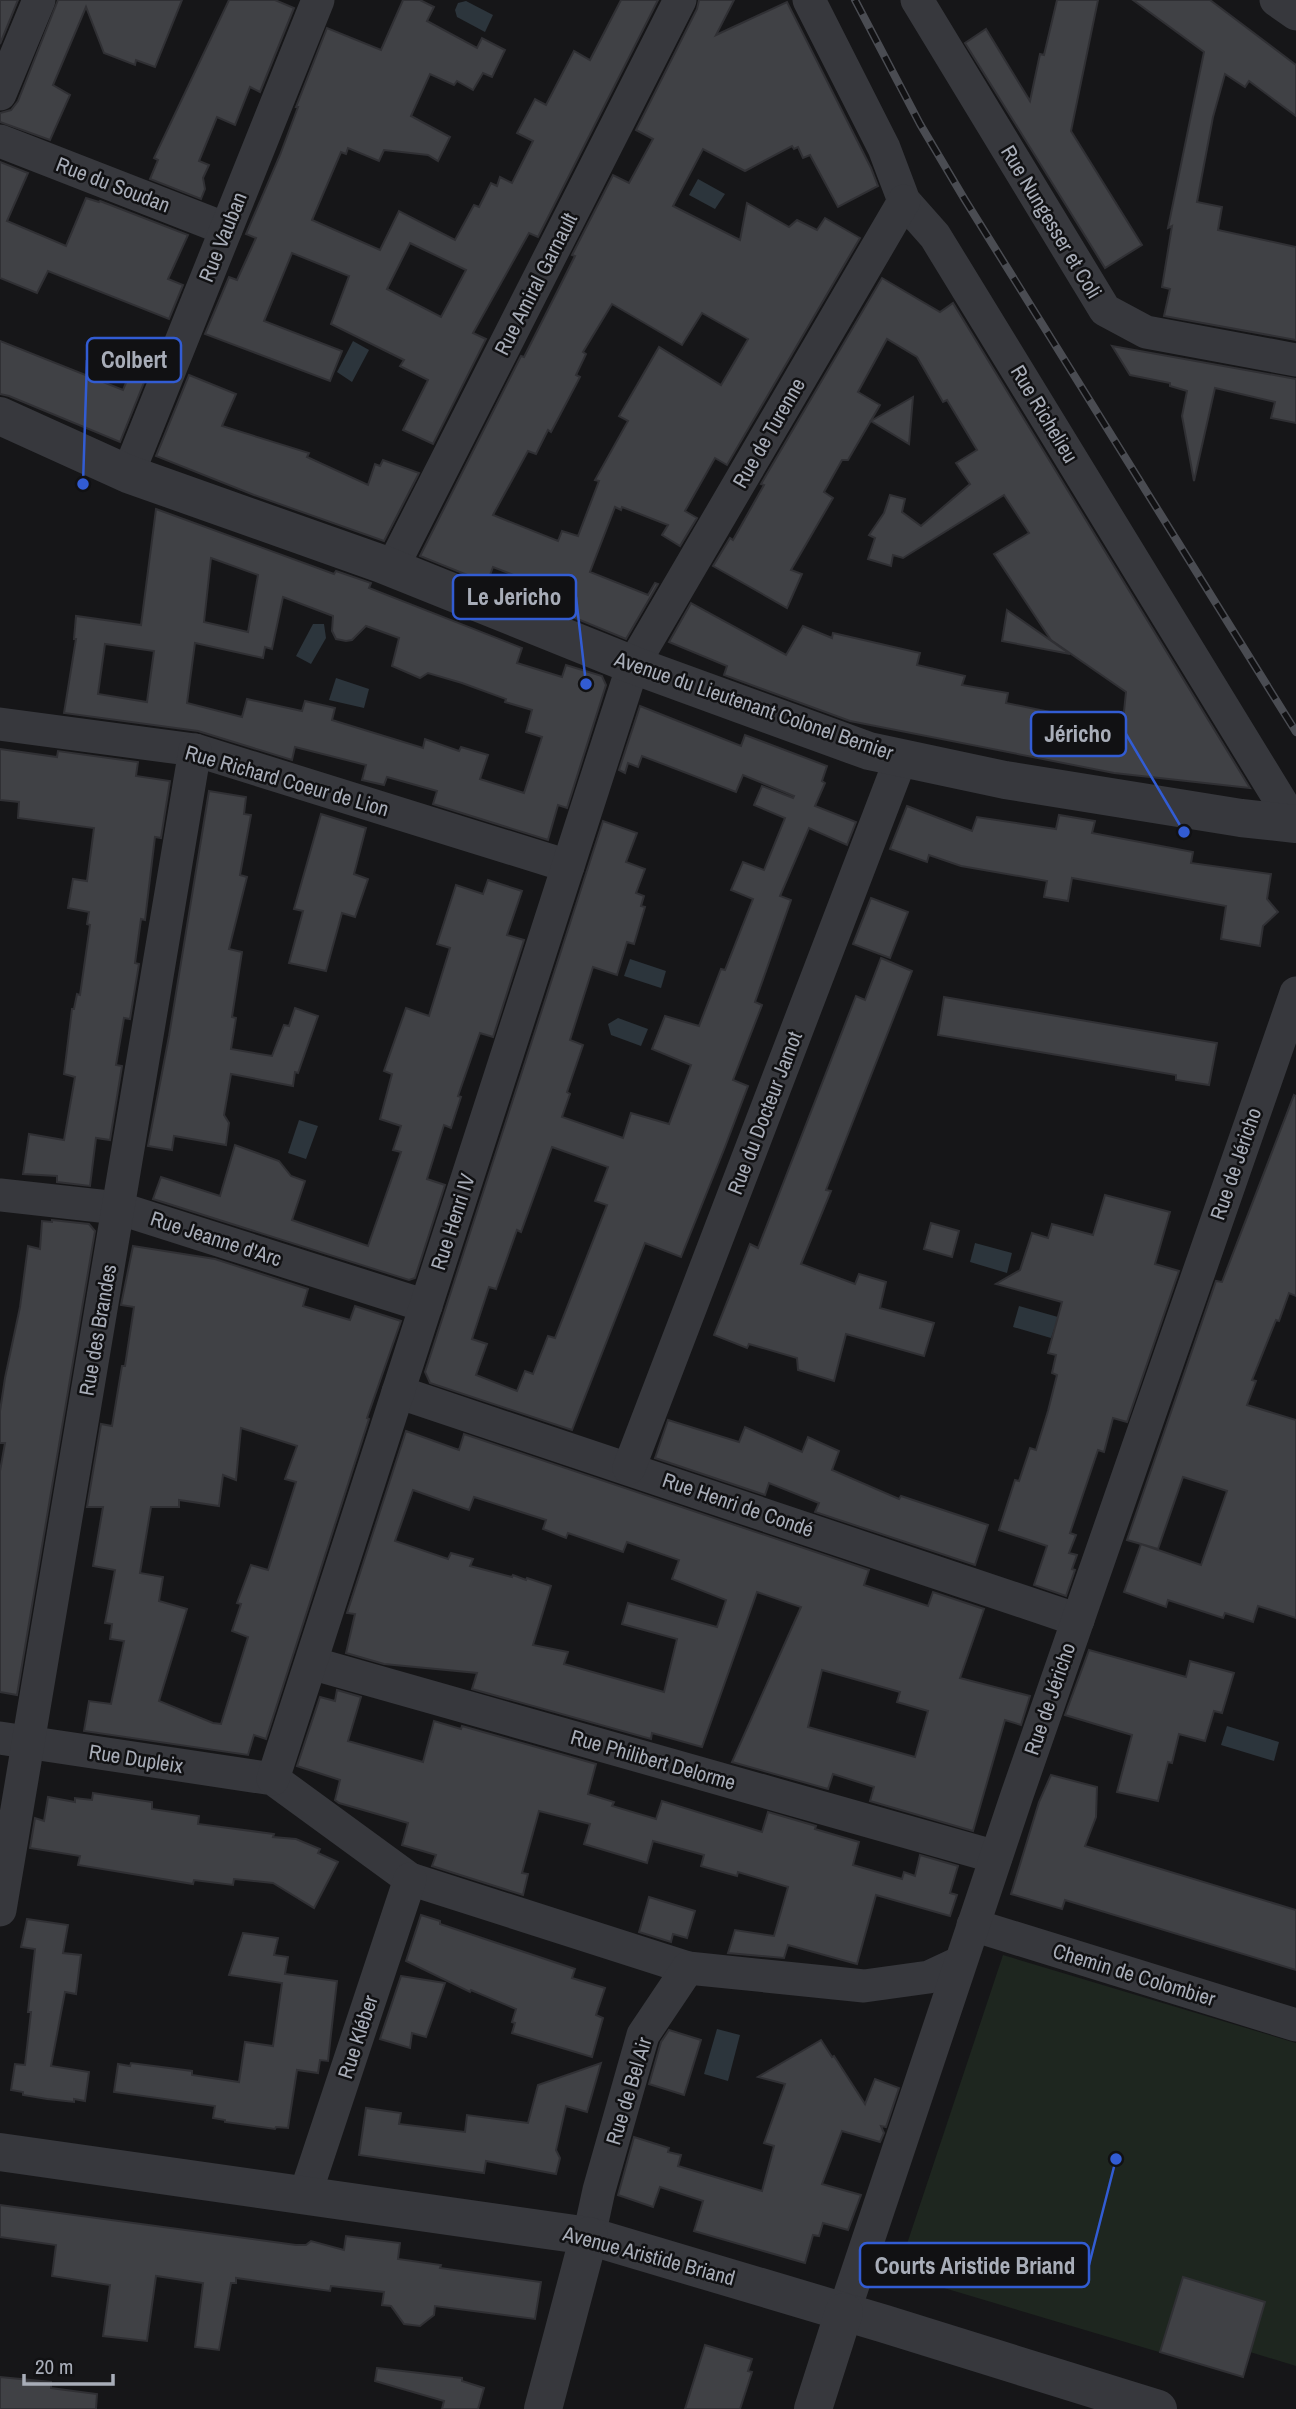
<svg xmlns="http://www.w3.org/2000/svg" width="1296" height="2409" font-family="'Archivo Narrow',sans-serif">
<rect width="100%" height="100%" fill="#161618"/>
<polygon fill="#1e261f" points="1003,1955 1296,2043 1296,2366 1250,2352 1243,2377 897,2274"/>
<g fill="#2c353c">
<polygon points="466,1 493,15 485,32 457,17 455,10 458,3"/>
<polygon points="698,179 725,194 715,209 689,195"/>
<polygon points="353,341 369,350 352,382 337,372"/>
<polygon points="313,624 324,624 326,638 311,664 296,656"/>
<polygon points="336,678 369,689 364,708 329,700"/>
<polygon points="630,959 666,971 661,988 624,976"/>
<polygon points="618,1018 648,1029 641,1046 611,1035 608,1024"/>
<polygon points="299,1120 318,1126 306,1159 288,1153"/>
<polygon points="975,1243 1012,1253 1007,1273 970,1262"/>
<polygon points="1019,1306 1065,1319 1062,1331 1054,1329 1051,1338 1013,1327"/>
<polygon points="1227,1726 1279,1742 1274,1761 1221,1745"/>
<polygon points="717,2029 740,2035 728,2081 704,2074"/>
</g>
<g fill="#404145" stroke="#303034" stroke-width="2" fill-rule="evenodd">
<polygon points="0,0 18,0 0,44"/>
<polygon points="58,0 182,0 155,67 136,60 135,65 104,53 86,7 53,85 70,95 50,140 0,122 0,113 11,110 18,101"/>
<polygon points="229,0 275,0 294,8 260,92 250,87 235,125 217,117 199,161 209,165 203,178 205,189 201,199 150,179 158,160 154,158"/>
<path d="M 403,0 L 420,0 L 434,7 L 427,21 L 477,48 L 482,38 L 505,50 L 492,77 L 483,73 L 473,90 L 457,81 L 454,85 L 430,74 L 411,116 L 450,137 L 438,161 L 428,155 L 384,150 L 379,161 L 348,148 L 346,154 L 341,152 L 312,220 L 380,250 L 399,211 L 455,240 L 474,205 L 479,207 L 491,183 L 497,186 L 500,177 L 512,183 L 533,141 L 517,133 L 535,99 L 546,105 L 574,51 L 590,60 L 621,0 L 658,0 L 538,237 L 529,233 L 473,333 L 486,339 L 433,444 L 403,430 L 428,380 L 400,366 L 404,360 L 331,324 L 349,276 L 292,253 L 264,321 L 342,351 L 330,381 L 205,334 L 229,277 L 237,280 L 256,238 L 246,234 L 280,155 L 298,107 L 296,107 L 327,28 L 381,50 ZM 410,243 L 466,270 L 441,317 L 387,289 Z"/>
<path d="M 699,0 L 734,0 L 716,35 L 787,2 L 871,168 L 878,186 L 838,207 L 810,155 L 803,158 L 798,147 L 794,149 L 792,146 L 745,171 L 703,149 L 673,206 L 740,240 L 747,203 L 789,227 L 797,220 L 817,230 L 825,218 L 860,238 L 727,465 L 715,458 L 685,511 L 697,518 L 680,546 L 662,535 L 668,525 L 622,507 L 621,510 L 615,507 L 590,572 L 648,595 L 655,583 L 658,584 L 626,639 L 536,602 L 542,586 L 493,567 L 487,583 L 420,556 L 521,356 L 524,357 L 558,290 L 575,256 L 572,255 L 613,175 L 629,183 L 653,139 L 636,130 L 697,9 ZM 612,304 L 682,345 L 702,313 L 748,339 L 721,385 L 659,347 L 619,416 L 628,421 L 595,480 L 599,481 L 578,536 L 562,531 L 558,541 L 493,515 L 528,451 L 536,454 L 548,430 L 551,432 L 580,377 L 576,375 L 586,354 L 583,352 Z"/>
<polygon points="1057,0 1098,0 1071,131 1142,245 1105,268 965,43 986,29 1030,101 1040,54 1044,55"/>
<polygon points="1133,0 1210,0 1296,65 1296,116 1249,81 1245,87 1225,74 1213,117 1197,202 1222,207 1218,230 1296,247 1296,340 1164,316 1170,289 1162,287 1172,226 1168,228 1204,52"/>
<polygon points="0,162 28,173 7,221 66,246 86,198 99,202 100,201 188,235 168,279 183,285 169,319 48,271 37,293 0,278"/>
<polygon points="882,278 940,312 953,303 1250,788 1114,773 850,721 724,675 727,666 669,642 691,603 786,655 803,626 832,638 833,633 920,653 917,665 965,676 962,685 1008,693 1006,703 1060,714 1058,726 1107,736 1108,730 1122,731 1126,692 1051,640 994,554 1029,533 1004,495 903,558 893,555 891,566 868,559 875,538 869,535 884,513 890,495 905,499 902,512 921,526 970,484 956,463 977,450 947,400 943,402 917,357 887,339 858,392 880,405 848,460 842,460 824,492 833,498 791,570 802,574 787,608 713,566 730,538 733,540 764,485 761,484"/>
<polygon points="0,341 123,390 138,354 153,360 120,442 9,396 0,394"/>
<polygon points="1112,346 1296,379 1296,423 1271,418 1275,402 1215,388 1194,481 1182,416 1187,391 1170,386 1170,383 1130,375"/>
<polygon points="189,375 236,394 222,426 309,453 307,457 368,485 375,464 380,466 383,460 419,473 384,541 254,495 156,456"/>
<polygon points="913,397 909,444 871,421"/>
<path d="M 156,509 L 334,574 L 336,571 L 371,583 L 369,588 L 522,648 L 517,663 L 562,677 L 566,665 L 602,676 L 606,685 L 567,808 L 558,805 L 548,840 L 433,804 L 437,791 L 387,777 L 384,785 L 362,780 L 366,765 L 295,747 L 292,760 L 198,731 L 64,713 L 76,639 L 74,639 L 76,616 L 141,625 ZM 211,558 L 258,575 L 248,632 L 204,622 ZM 283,597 L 333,616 L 332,631 L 336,639 L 346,641 L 352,640 L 366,626 L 399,638 L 392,666 L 420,678 L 428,673 L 462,683 L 506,699 L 505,702 L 532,710 L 526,732 L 542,737 L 524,793 L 480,779 L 488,755 L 461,747 L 459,751 L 425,739 L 423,748 L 332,720 L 335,708 L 305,701 L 302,711 L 247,699 L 242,717 L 187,703 L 195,643 L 263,658 L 265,647 L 272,649 ZM 105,644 L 154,651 L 147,702 L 98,694 Z"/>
<polygon points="1007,610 1070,654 1002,641"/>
<path d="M 640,706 L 741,746 L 745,735 L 827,766 L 822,781 L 825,783 L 815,806 L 856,822 L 847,845 L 809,828 L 780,896 L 791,900 L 755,1002 L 762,1005 L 733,1080 L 748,1086 L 725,1147 L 681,1257 L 645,1243 L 572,1430 L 430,1383 L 425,1372 L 603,821 L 637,833 L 626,862 L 645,869 L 636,893 L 644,896 L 641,906 L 645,907 L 634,944 L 627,942 L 617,975 L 593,967 L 570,1040 L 583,1045 L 567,1092 L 570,1094 L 562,1117 L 623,1138 L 631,1113 L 669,1124 L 691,1065 L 652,1049 L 665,1016 L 699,1026 L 721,969 L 725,970 L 753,899 L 731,890 L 743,862 L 764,870 L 785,818 L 754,805 L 762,786 L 793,798 L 794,796 L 743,775 L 736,792 L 642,756 L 638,767 L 628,763 L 625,773 L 619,770 ZM 552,1147 L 608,1167 L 595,1201 L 607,1205 L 555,1338 L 548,1336 L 533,1374 L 525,1371 L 517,1391 L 476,1375 L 487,1344 L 472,1339 L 489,1287 L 496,1289 L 517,1230 L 521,1232 Z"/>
<polygon points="0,749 57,757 58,751 138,762 136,776 170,781 161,838 155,837 145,920 141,919 135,963 139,964 130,1019 124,1018 116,1065 122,1066 110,1140 96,1138 90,1186 57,1182 57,1176 23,1174 29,1134 64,1140 75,1077 64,1074 72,1009 74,1009 77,994 80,995 90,925 87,924 89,912 68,908 73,879 87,881 94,828 18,818 19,802 0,800"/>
<polygon points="209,791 246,797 244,814 251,815 240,875 247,877 229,949 242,952 232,1017 236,1018 231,1049 272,1056 284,1025 289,1026 295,1008 318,1016 298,1073 295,1072 293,1086 231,1074 224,1115 229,1123 226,1145 174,1136 172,1150 148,1146 169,1036"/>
<polygon points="907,806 972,831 977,817 1056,829 1059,815 1095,821 1092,833 1193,852 1191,863 1271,874 1267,899 1278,912 1263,926 1260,946 1221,939 1226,906 1072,878 1068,901 1044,897 1047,881 961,866 929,855 927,862 890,849"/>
<polygon points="321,814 366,828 354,874 368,879 355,917 342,913 326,971 289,963 303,911 294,909"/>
<polygon points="488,880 522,891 507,935 524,940 493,1037 480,1033 458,1096 461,1097 451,1128 444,1125 427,1179 445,1185 415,1278 409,1280 153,1199 161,1177 220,1196 235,1145 279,1161 291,1176 305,1181 292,1220 368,1246 401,1152 393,1150 401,1126 380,1119 392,1074 384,1071 406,1008 429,1016 450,948 437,944 456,885 483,894"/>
<polygon points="871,898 908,912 890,958 853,944"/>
<polygon points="881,958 912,971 826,1190 831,1191 801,1264 855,1284 859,1274 886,1282 880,1308 934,1323 924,1356 846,1334 834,1381 798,1370 797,1358 749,1344 747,1348 714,1335 750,1244 758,1248 856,996 865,1000"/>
<polygon points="944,997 1217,1043 1209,1085 1176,1080 1176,1075 938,1035"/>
<path d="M 1294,1095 L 1296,1096 L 1296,1296 L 1289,1293 L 1279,1321 L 1276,1320 L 1252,1380 L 1256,1381 L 1247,1405 L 1296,1420 L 1296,1618 L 1258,1606 L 1253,1622 L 1225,1613 L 1223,1618 L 1168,1600 L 1166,1607 L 1124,1592 L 1141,1544 L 1127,1540 L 1216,1281 L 1222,1282 ZM 1183,1477 L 1227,1491 L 1201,1565 L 1141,1544 L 1158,1549 Z"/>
<polygon points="1105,1195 1170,1212 1155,1264 1179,1271 1127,1422 1113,1418 1104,1452 1098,1450 1070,1533 1076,1535 1069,1553 1077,1555 1072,1569 1075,1570 1066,1596 1034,1585 1047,1546 999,1530 1015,1480 1019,1481 1030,1448 1036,1450 1048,1411 1057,1375 1052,1373 1056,1355 1048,1353 1062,1302 996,1284 1020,1270 1032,1233 1048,1238 1052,1224 1093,1235"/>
<polygon points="52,1220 89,1224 95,1231 17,1695 0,1692 0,1471 5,1443 0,1443 0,1411 5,1378 20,1307 28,1246 40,1249 42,1221 52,1222"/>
<polygon points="931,1223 959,1231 952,1257 924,1249"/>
<path d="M 133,1246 L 215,1259 L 308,1289 L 303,1306 L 350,1320 L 355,1306 L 401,1321 L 367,1418 L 369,1419 L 266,1739 L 254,1735 L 248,1755 L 84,1731 L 89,1701 L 111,1704 L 124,1641 L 110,1639 L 112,1624 L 105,1623 L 115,1570 L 93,1566 L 103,1507 L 87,1507 L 101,1424 L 112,1426 L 122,1366 L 125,1366 L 134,1307 L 121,1305 ZM 241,1428 L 297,1446 L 285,1479 L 296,1482 L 268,1570 L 251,1565 L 237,1603 L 241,1604 L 232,1631 L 248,1637 L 221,1724 L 213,1723 L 159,1701 L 187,1609 L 159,1601 L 163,1577 L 140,1573 L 151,1507 L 179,1507 L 179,1500 L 219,1506 L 223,1475 L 236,1480 Z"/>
<polygon points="668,1420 739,1442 745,1427 802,1452 808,1437 839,1451 832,1470 899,1499 901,1496 988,1525 975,1565 815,1512 819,1503 769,1483 765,1495 655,1458"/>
<path d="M 406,1431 L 459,1450 L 464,1434 L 869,1570 L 864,1585 L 928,1606 L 933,1592 L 984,1609 L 960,1678 L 1030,1696 L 1021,1725 L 1005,1720 L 973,1831 L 870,1801 L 874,1787 L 833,1774 L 828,1789 L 732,1762 L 801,1607 L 757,1592 L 702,1747 L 652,1733 L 651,1739 L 472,1689 L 477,1673 L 384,1664 L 346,1653 L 355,1614 L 347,1613 ZM 413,1490 L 469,1510 L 474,1497 L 546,1520 L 543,1529 L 566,1538 L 568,1533 L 623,1552 L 627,1542 L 679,1560 L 672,1579 L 726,1600 L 717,1627 L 628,1603 L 622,1624 L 677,1639 L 664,1692 L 564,1664 L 568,1652 L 533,1645 L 551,1586 L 527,1578 L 526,1580 L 513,1575 L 512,1577 L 470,1566 L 473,1559 L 451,1553 L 448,1559 L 395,1541 ZM 822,1670 L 900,1692 L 897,1702 L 928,1711 L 915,1757 L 808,1727 Z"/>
<polygon points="1089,1650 1186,1677 1190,1661 1234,1673 1222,1713 1214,1711 1205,1741 1179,1734 1172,1763 1168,1762 1158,1801 1117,1792 1132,1735 1065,1715"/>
<polygon points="337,1690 361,1697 348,1741 423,1762 434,1721 461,1729 462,1726 596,1764 588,1794 614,1802 612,1806 656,1819 662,1801 762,1832 768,1812 816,1826 815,1829 859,1842 853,1865 902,1879 904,1872 915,1876 920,1855 958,1866 950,1893 957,1895 950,1916 876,1895 857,1964 788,1945 784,1958 728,1953 735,1930 774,1936 788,1887 738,1872 737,1876 701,1866 704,1855 653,1841 647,1863 584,1844 590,1824 539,1811 522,1873 528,1874 523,1895 432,1866 436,1855 402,1845 408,1823 339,1803 335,1800 340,1780 297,1766 320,1697 335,1701"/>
<polygon points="1051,1775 1097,1787 1096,1817 1085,1846 1296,1910 1296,1970 1065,1900 1062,1909 1011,1894 1039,1802"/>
<polygon points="93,1793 152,1802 152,1809 199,1816 198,1824 274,1834 273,1837 296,1839 320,1849 318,1853 338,1862 314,1908 273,1883 234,1879 233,1885 194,1880 193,1884 78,1865 80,1856 30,1848 35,1818 44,1821 48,1797 75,1802 75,1798 92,1800"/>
<polygon points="649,1897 695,1911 687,1938 673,1934 671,1942 639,1932"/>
<polygon points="421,1915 440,1921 440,1924 575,1969 572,1978 605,1988 596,2015 603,2018 592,2057 512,2033 515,2023 512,2022 516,2009 471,1990 470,1992 406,1961"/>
<polygon points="27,1919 68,1925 63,1953 81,1955 76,1994 65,1992 51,2066 89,2072 85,2101 74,2099 74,2102 47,2099 23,2095 23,2092 11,2090 15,2064 25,2065 31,2012 28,2012 35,1949 21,1947"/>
<polygon points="243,1933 278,1938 274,1955 288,1957 285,1974 337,1981 328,2061 320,2060 318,2073 297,2070 288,2128 276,2127 275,2129 225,2122 225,2120 213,2118 215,2106 114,2092 118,2064 130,2066 131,2063 192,2071 192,2075 239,2082 245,2042 273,2046 282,1983 229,1975"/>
<polygon points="401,1976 445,1983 426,2037 412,2033 410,2048 380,2039"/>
<polygon points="669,2030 701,2040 684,2095 649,2084 661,2042"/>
<polygon points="821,2040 832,2057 834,2056 865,2104 875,2079 899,2088 886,2127 881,2126 884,2133 880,2142 842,2131 822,2184 861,2195 848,2230 823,2223 819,2236 813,2235 805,2263 694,2231 703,2201 660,2187 653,2207 618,2195 634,2137 669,2148 668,2152 681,2155 678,2166 762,2191 774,2146 764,2143 785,2084 758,2077"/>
<polygon points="601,2063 587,2112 566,2106 556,2150 560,2158 556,2174 486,2161 484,2173 359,2155 366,2108 401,2113 399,2124 465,2132 467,2115 528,2123 538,2085"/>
<polygon points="0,2205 296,2245 306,2245 311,2241 344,2250 346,2236 400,2243 398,2259 441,2265 440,2268 541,2282 535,2319 435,2306 434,2315 420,2326 404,2324 391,2306 382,2305 384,2292 331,2286 330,2291 236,2278 236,2283 231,2283 219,2350 195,2347 203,2283 156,2276 147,2341 103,2336 110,2285 52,2276 56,2245 0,2237"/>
<polygon points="1183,2277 1265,2302 1243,2377 1160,2352"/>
<polygon points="705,2345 752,2359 748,2371 752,2372 740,2409 685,2409"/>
<polygon points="377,2368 462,2378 462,2381 484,2388 478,2409 442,2409 444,2401 375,2381"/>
<polygon points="0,2377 51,2382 51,2388 97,2394 96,2409 0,2409"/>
</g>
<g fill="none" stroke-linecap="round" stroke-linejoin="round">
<g stroke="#37383d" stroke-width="33">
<polyline points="809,0 884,148 904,201 935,236 1294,823"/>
<polyline points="917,0 1105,310 1146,332 1296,360"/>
<polyline points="1276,0 1296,14"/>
<polyline points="0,94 39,0"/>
<polyline points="0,141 226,229"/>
<polyline points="128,474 318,0"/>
<polyline points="392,568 680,0"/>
<polyline points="0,724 195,750 568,866"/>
<polyline points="0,1195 118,1208 426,1306"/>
<polyline points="398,1392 1078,1620"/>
<polyline points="629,1468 901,758"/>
<polyline points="311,1663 996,1857"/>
<polyline points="0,1738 273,1779 410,1879 688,1968"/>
<polyline points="273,1779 633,665 904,201"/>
<polyline points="0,1910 195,750"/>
<polyline points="973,1925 1296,2025"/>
<polyline points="305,2195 410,1879"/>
<polyline points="589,2236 599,2190 643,2035 688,1968 864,1986 929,1977 959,1963"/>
<polyline points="844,2312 1017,1795 1296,993"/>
</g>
<g stroke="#37383d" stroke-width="38">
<polyline points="0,416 128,474 382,564 633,665 869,751 1005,780 1241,818 1296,824"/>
<polyline points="0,2152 589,2236 885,2324 1158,2409"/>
<polyline points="543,2409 589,2236"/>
<polyline points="813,2409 844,2312"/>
</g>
<defs>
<polyline id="rail" points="855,0 920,124 965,200 1296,732"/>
</defs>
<use href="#rail" stroke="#4a4c52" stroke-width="8"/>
<use href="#rail" stroke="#111113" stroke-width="5" stroke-dasharray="16" stroke-linecap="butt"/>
</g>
<g text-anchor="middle" stroke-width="5" stroke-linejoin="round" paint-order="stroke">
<g font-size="21" fill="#a8adb8" stroke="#111113">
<text transform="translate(113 185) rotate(21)" y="7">Rue du Soudan</text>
<text transform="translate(1051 222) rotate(59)" y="7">Rue Nungesser et Coli</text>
<text transform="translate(223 237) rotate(-68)" y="7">Rue Vauban</text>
<text transform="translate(536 284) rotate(-63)" y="7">Rue Amiral Garnault</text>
<text transform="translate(1044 414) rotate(59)" y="7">Rue Richelieu</text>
<text transform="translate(769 433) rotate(-60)" y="7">Rue de Turenne</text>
<text transform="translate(754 706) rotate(19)" y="7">Avenue du Lieutenant Colonel Bernier</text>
<text transform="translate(287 781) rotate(16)" y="7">Rue Richard Coeur de Lion</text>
<text transform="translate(765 1113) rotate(-69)" y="7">Rue du Docteur Jamot</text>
<text transform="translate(1236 1164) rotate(-71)" y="7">Rue de Jéricho</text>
<text transform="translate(453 1222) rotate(-72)" y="7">Rue Henri IV</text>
<text transform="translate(216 1239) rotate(18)" y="7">Rue Jeanne d'Arc</text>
<text transform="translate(98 1330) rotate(-80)" y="7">Rue des Brandes</text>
<text transform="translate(738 1505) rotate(19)" y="7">Rue Henri de Condé</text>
<text transform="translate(1050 1699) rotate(-71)" y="7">Rue de Jéricho</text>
<text transform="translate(136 1759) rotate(9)" y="7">Rue Dupleix</text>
<text transform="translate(653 1760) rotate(16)" y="7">Rue Philibert Delorme</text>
<text transform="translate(1134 1975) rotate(17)" y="7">Chemin de Colombier</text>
<text transform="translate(358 2037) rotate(-72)" y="7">Rue Kléber</text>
<text transform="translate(629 2091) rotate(-73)" y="7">Rue de Bel Air</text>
<text transform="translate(649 2256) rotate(15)" y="7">Avenue Aristide Briand</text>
</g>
</g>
<path fill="none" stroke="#325cd3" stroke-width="2.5" d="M83 484L87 360M586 684L576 597M1184 832L1126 734M1116 2159L1089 2265"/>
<g fill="#325cd3" stroke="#111113" stroke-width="2.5">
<circle cx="83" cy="484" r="7"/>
<circle cx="586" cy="684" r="7"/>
<circle cx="1184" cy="832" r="7"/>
<circle cx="1116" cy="2159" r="7"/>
</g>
<g fill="#111113" stroke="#325cd3" stroke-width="2.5">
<rect x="87" y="338" width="94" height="44" rx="7"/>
<rect x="453" y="575" width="123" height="44" rx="7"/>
<rect x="1031" y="712" width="95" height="44" rx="7"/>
<rect x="860" y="2243" width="229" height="44" rx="7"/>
</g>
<g font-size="23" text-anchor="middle" font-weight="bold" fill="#a8adb8">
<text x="134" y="368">Colbert</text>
<text x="514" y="605">Le Jericho</text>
<text x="1078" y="742">Jéricho</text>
<text x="975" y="2274">Courts Aristide Briand</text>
</g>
<path d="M24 2374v10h89v-10" fill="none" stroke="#a8adb8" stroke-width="3.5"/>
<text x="35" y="2374" font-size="21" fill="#a8adb8" stroke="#111113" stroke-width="5" paint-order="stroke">20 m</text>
</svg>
